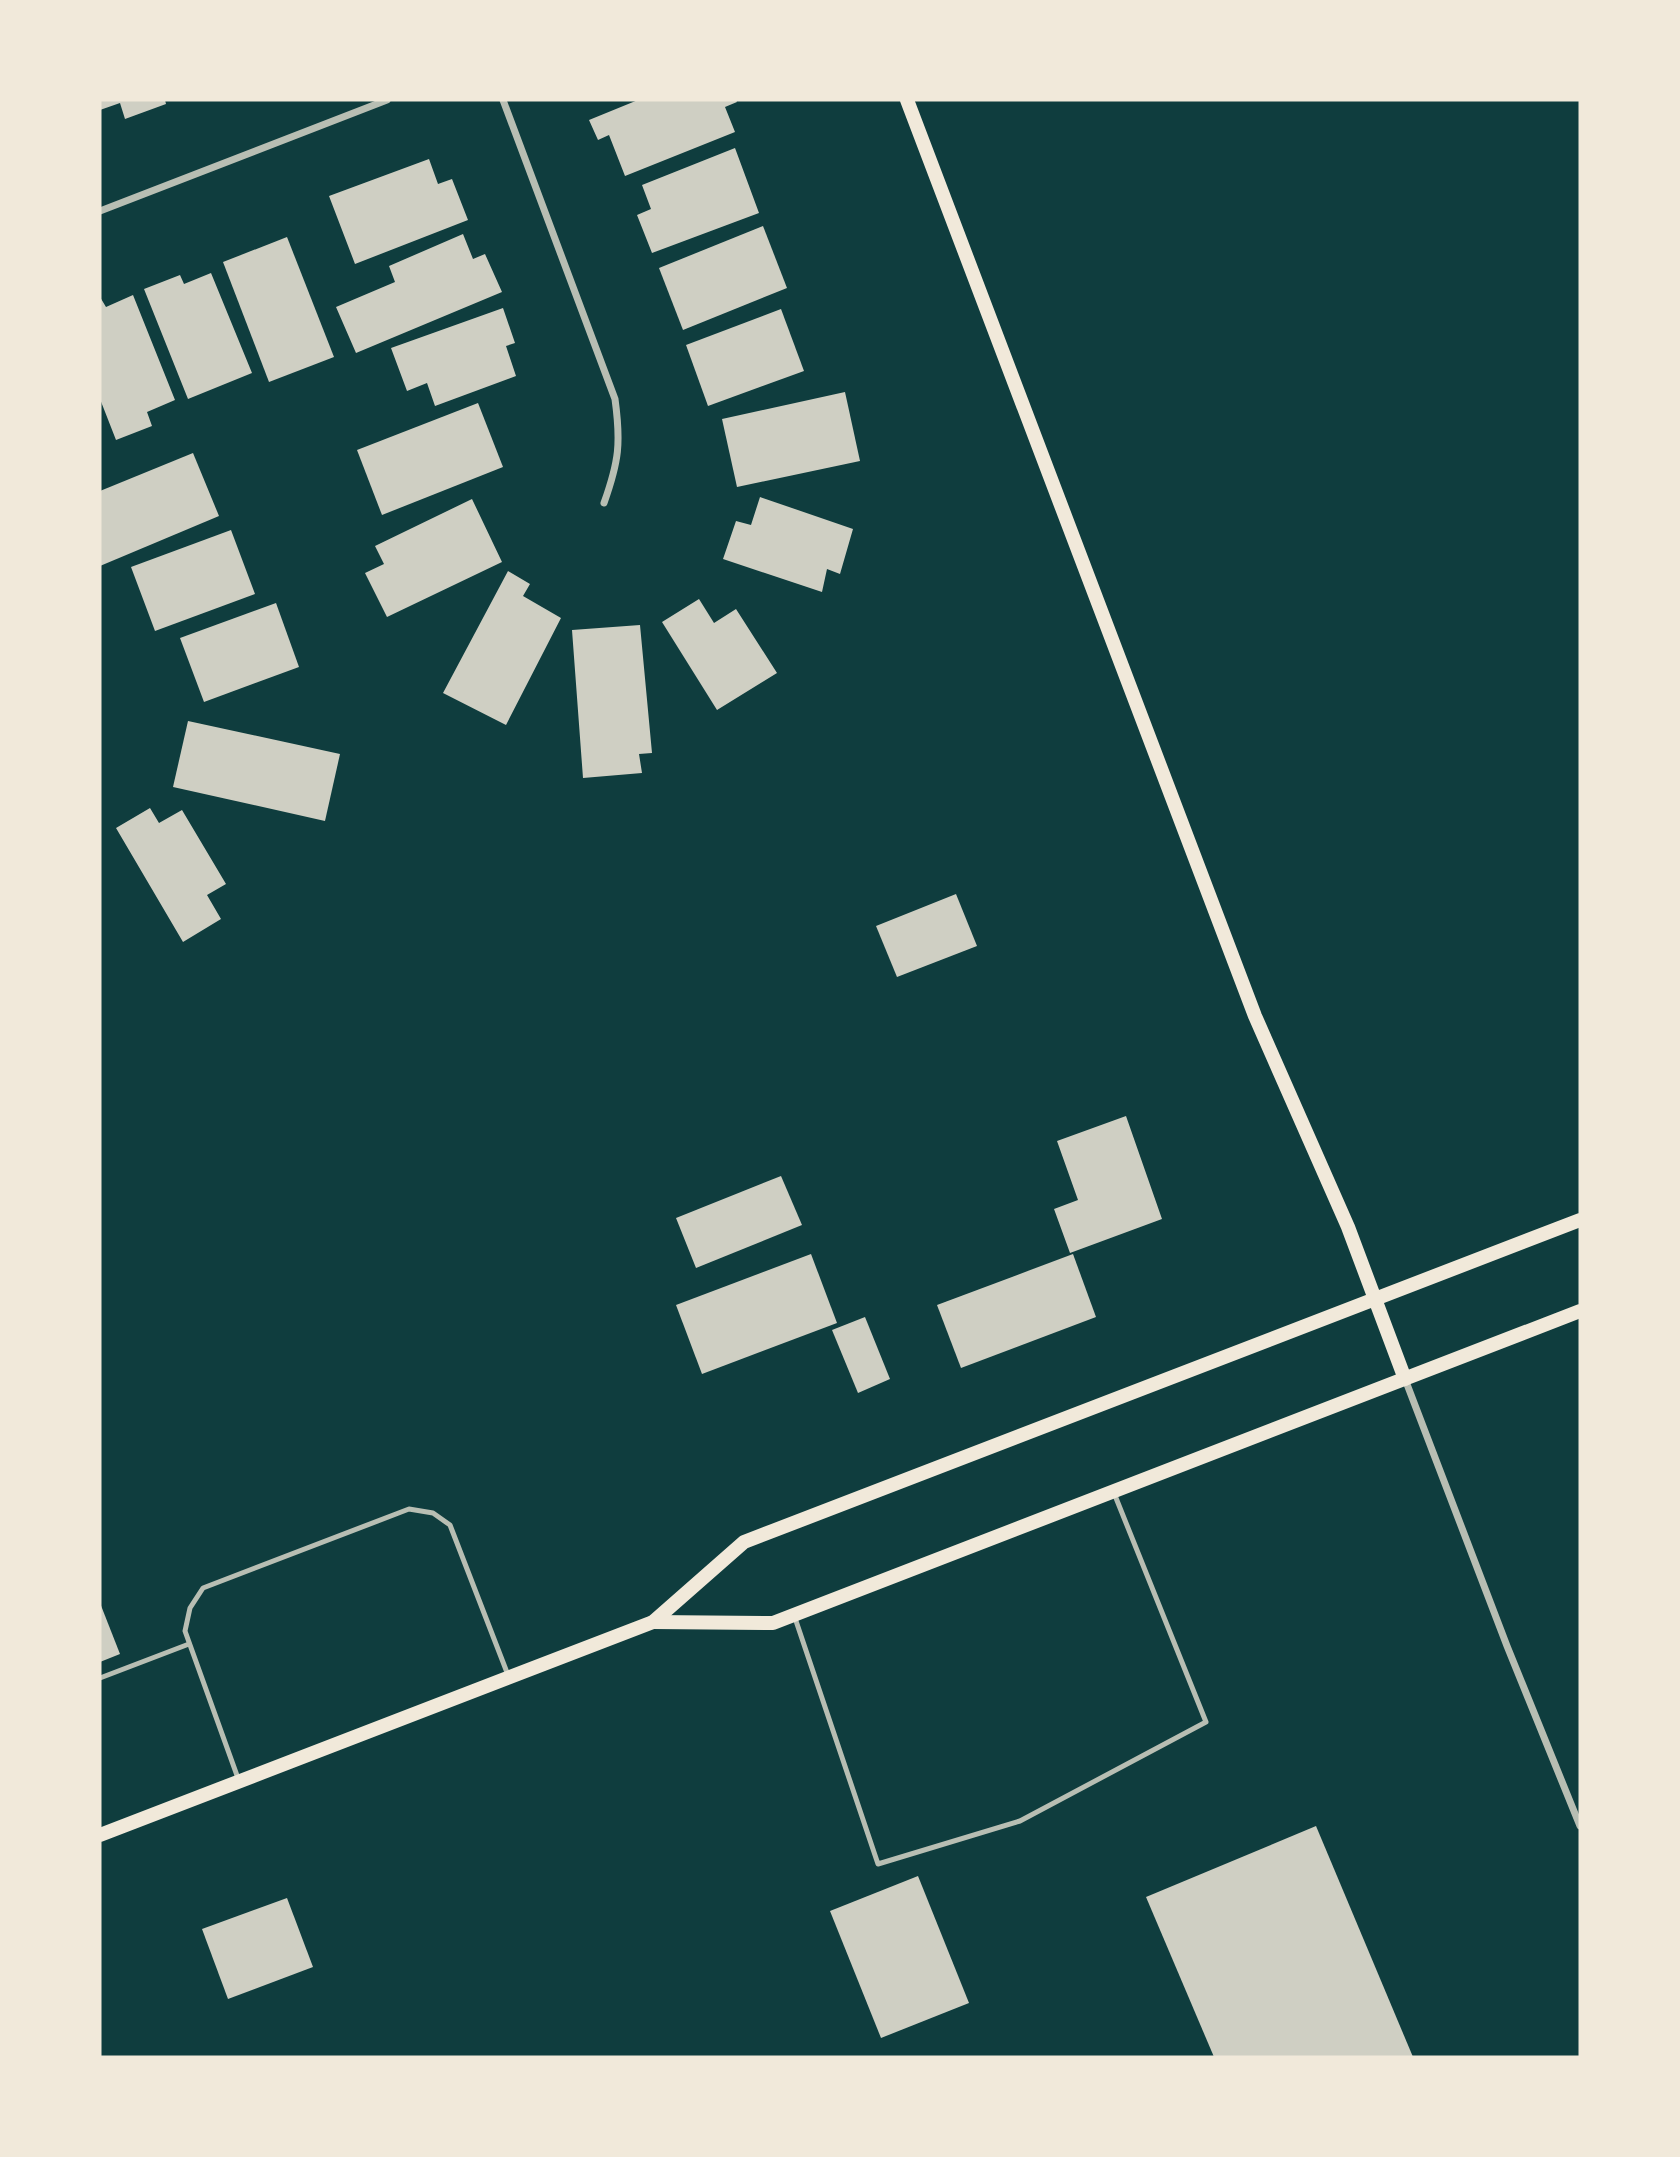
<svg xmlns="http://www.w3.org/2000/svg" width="1680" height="2157" font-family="Signika,sans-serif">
<rect width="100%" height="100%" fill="#0f3d3e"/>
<g fill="#cfcfc3">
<polygon points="100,100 165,100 166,104 125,119 120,103 100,110"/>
<polygon points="638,100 736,100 737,102 725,107 735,132 625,176 609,135 598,140 589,120"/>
<polygon points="735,148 759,213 652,253 637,215 651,209 642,185"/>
<polygon points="429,159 438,184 452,179 468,220 355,264 329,196"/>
<polygon points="763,226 787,288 683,330 659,268"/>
<polygon points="463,234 473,259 485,254 502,292 356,353 336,307 395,282 389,266"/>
<polygon points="287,237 334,357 269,382 223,262"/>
<polygon points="211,273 252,373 188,399 144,289 180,275 184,284"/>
<polygon points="133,295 175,400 147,412 152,426 116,440 100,399 100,297 106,307"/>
<polygon points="503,308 515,343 506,346 516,376 435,406 427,383 407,391 391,348"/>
<polygon points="781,309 804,371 708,406 686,345"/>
<polygon points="845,392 860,461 737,487 722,419"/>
<polygon points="478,403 503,467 382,515 357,450"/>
<polygon points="193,453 219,516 100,566 100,491"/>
<polygon points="760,497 853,529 840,574 827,569 822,592 723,559 736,521 751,525"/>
<polygon points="472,499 502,562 387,617 365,573 384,564 375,546"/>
<polygon points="231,530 255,594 155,631 131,567"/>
<polygon points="508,571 530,584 523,596 561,618 506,725 443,693"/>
<polygon points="699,599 714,623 736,609 777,673 717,710 662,622"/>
<polygon points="276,603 299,667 204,702 180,638"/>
<polygon points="640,625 652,753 639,754 642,773 583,778 572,630"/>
<polygon points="188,721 340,754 325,821 173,787"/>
<polygon points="150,808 159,823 182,810 226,884 207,895 221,919 183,942 116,828"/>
<polygon points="956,894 977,946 897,977 876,926"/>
<polygon points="1126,1116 1162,1219 1070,1253 1054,1209 1078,1200 1057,1141"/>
<polygon points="781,1176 802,1225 696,1268 676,1218"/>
<polygon points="811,1254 837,1323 702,1374 676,1305"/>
<polygon points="1073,1254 1096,1317 961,1368 937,1305"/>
<polygon points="865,1317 890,1379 858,1393 832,1330"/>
<polygon points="100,1603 120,1654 100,1662"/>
<polygon points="1316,1826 1413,2057 1214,2057 1146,1897"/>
<polygon points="918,1876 969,2003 881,2038 830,1911"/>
<polygon points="287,1898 313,1967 228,1999 202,1929"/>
</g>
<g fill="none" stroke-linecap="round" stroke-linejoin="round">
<g stroke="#b8beb3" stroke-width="5">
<polyline points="794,1615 878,1864 1020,1821 1206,1722 1114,1493"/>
<polyline points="100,1678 189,1644"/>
<polyline points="239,1781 185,1631 190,1608 203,1588 409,1509 433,1513 450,1525 508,1675"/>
</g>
<g stroke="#b8beb3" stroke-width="7">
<path d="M 503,100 L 615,399 C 621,443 619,461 604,503"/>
<polyline points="100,211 387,100"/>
<polyline points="1405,1379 1507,1646 1580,1826"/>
</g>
<g stroke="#f1e9da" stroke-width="14">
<polyline points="907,100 1255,1016 1348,1227 1405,1379"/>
<polyline points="653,1622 773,1623 1580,1311"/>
<polyline points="100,1835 653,1622 744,1542 1580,1220"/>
</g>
</g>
<rect width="1680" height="2157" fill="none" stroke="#f1e9da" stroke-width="203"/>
</svg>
